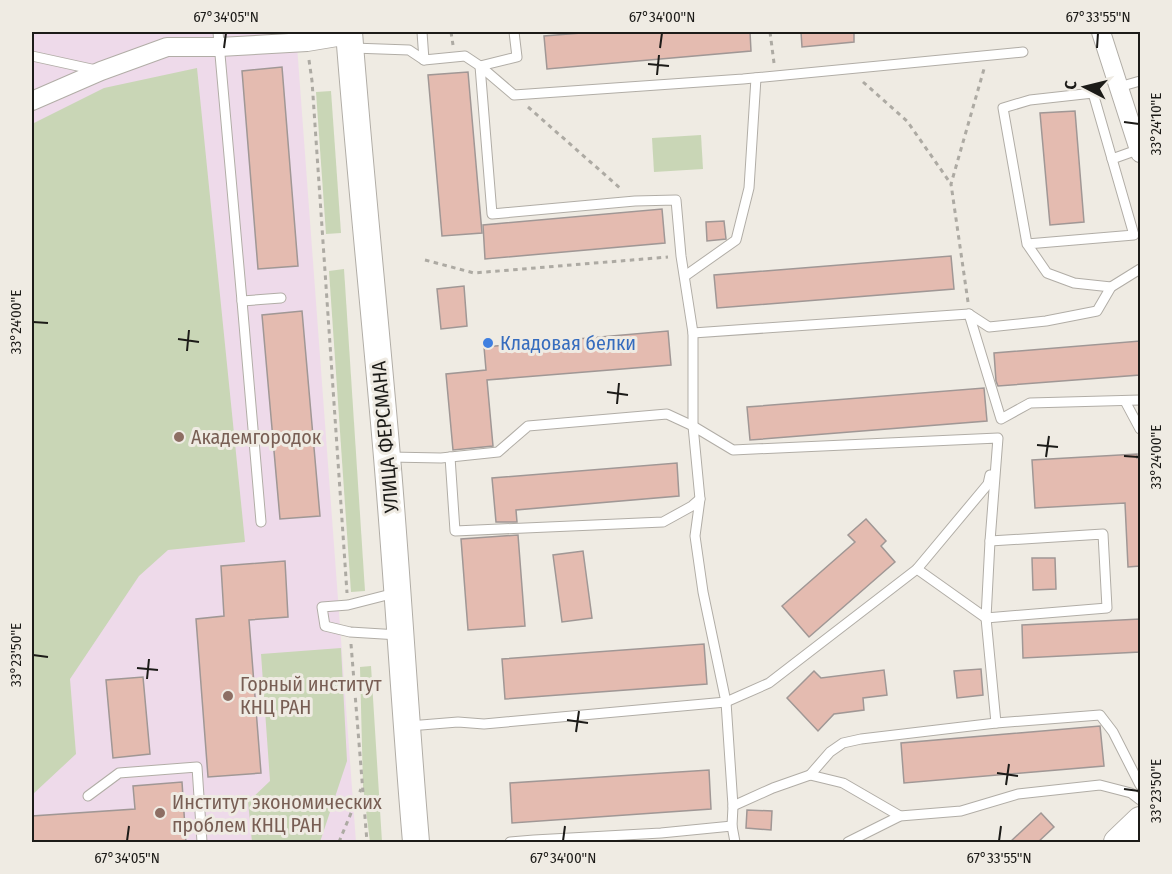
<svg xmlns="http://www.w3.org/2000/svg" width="1172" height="874" font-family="'Fira Sans Condensed',sans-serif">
<rect width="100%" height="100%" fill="#efebe3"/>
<polygon fill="#eedaea" points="32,32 296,32 356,842 32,842"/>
<g fill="#c9d6b6">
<polygon points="197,68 245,542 168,550 139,576 70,679 76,754 32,795 32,124 104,88"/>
<polygon points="331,91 341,233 326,234 316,92"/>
<polygon points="701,135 703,169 654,172 652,138"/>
<polygon points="344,269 365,591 351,592 329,271"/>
<polygon points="341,648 347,761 320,842 252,842 248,802 270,781 261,654"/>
<polygon points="371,666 382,842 370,842 363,786 360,667"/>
</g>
<g fill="#e4bbb0" stroke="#a09795" stroke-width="1.5">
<polygon points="594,32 750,32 751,51 547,69 544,36"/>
<polygon points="801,32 854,32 854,42 802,47"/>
<polygon points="282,67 298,266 258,269 242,71"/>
<polygon points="468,72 482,233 442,236 428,75"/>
<polygon points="1075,111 1084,222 1050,225 1040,113"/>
<polygon points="662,209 665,243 485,259 483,225"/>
<polygon points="724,221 726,239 707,241 706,222"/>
<polygon points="951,256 954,289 717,308 714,275"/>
<polygon points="464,286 467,326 441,329 437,289"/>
<polygon points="302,311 320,516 280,519 262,315"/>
<polygon points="668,331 671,365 487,380 493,446 453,450 446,374 486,370 484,347"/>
<polygon points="1140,341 1140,375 998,386 996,381 994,353"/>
<polygon points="984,388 987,421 750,440 747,407"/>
<polygon points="1137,454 1137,458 1140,457 1140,566 1128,567 1125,503 1035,508 1032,460"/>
<polygon points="677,463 679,496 516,510 517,522 496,522 492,478"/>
<polygon points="866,519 886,541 881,546 895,562 809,637 782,606 855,542 848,535"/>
<polygon points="518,535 525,626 468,630 461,539"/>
<polygon points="583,551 592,618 562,622 553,555"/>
<polygon points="1032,558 1055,558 1056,589 1033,590"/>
<polygon points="285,561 288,617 249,620 261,773 208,777 196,619 224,616 221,566"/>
<polygon points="1140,619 1140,652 1023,658 1022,625"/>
<polygon points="704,644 707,684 505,699 502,659"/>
<polygon points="981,669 983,695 957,698 954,671"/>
<polygon points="884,670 887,695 863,698 864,710 834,714 818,731 787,698 814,671 821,678"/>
<polygon points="143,677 150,754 113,758 106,680"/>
<polygon points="1100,726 1104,766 904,783 901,743"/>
<polygon points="709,770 711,809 512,823 510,783"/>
<polygon points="182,782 186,843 33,843 32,816 135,809 133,786"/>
<polygon points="747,810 772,811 771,830 746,828"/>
<polygon points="1041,813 1054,827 1037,843 1009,843"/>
</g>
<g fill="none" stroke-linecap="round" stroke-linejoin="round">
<defs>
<g id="lane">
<polyline points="218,32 242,301 281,298"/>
<polyline points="422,32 424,60"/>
<polyline points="353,48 409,50 424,60 465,56 480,66 514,95 743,79 1023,52"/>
<polyline points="32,56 96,70"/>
<polyline points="480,66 492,214 635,201 676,200 681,256 693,333 969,314 1001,419 1030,403 1140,400"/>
<polyline points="480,66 517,57 514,32"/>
<polyline points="1119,87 1140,81"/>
<polyline points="1112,159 1140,149"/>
<polyline points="1027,244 1134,235 1093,93 1030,100 1003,108 1027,244 1047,273 1074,283 1111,287"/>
<polyline points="685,276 736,240 749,188 756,78"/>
<polyline points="242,301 261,522"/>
<polyline points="969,314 989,327 1046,321 1097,311 1111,287 1140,269"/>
<polyline points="693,333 693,425"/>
<polyline points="1125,401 1140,429"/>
<polyline points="390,457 441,458 498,452 528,426 667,414 693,426"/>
<polyline points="450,457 455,531 663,522 692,506 700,499"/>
<polyline points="917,569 986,618 1107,608 1103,534 990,541"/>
<polyline points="395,593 348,605 322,607 325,626 350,632 399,635"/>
<polyline points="409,726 458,722 484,724 726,702 769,683 917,569 988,484 990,475"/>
<polyline points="810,775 830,752 843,743 861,739 996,723"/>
<polyline points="88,796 119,773 197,767 202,842"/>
<polyline points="733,806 773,788 810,775 843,783 900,816"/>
<polyline points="510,842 534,840 661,833 732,826"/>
<polyline points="735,842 732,826 733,806 726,702 703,592 695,536 700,499 693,426 733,450 998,438 990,541 986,618 996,723 1100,715 1113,732 1140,785"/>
<polyline points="848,842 900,816 961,811 1018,794 1100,785 1131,793 1140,800"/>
</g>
<g id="street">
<polyline points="1101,32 1140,153"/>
<polyline points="32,101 101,71 167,47 219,47 307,42 349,35"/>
</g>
<g id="secondary">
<path d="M 349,32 C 360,174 375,315 387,457 C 398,586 405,714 416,842"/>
<polyline points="1117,842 1140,820"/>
</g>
</defs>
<use href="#lane" stroke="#b1ada6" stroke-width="11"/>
<use href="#street" stroke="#b1ada6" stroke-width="20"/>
<use href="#secondary" stroke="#b1ada6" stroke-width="28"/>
<g stroke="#adaaa3" stroke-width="3" stroke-dasharray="4.5 4.5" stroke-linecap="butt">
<polyline points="451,32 453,45"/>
<polyline points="770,32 774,63"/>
<polyline points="309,60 312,81 347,593"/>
<polyline points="863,82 907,121 951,184"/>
<polyline points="528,107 620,188"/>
<polyline points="425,260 474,273 668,257"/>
<polyline points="968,302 951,184 984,69"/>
<polyline points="351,644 367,842"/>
<polyline points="339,842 361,789"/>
</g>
<use href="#lane" stroke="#fff" stroke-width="9"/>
<use href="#street" stroke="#fff" stroke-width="18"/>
<use href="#secondary" stroke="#fff" stroke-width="26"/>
</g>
<path fill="none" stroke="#1c1b18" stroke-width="2" d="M 224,48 L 226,33M 660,48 L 662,33M 1097,48 L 1098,33M 648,64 L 669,66M 657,75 L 659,55M 1124,122 L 1139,124M 33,322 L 48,323M 178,339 L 199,342M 187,351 L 189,330M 607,392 L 628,395M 617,404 L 619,383M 1037,445 L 1058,447M 1124,456 L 1139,457M 1046,457 L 1049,436M 33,655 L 48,657M 137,668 L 158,670M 147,679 L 149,659M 567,720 L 588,723M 576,732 L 579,711M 997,773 L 1018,776M 1006,785 L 1009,764M 1124,789 L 1139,791M 127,841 L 129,826M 563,841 L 565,826M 999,841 L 1001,826"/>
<circle fill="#3f7fe0" stroke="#efebe3" stroke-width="2" cx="488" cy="343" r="6"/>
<g fill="#8d6e63" stroke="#efebe3" stroke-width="2">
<circle cx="179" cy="437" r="6"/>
<circle cx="228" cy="696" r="6"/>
<circle cx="160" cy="813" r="6"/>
</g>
<g text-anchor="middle" stroke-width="6" stroke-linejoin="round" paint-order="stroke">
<g font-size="20" fill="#366cbe" stroke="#efebe3" text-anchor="start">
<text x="500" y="350">Кладовая белки</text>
</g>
<g font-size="20" fill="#785e54" stroke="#efebe3" text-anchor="start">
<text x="191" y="444">Академгородок</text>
<text x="240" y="691">Горный институт<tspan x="240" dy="23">КНЦ РАН</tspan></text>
<text x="172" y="809">Институт экономических<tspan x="172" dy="23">проблем КНЦ РАН</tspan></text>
</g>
<g font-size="20" fill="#1c1b18" stroke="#efebe3">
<text transform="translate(385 437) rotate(-95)" y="7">УЛИЦА ФЕРСМАНА</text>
</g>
</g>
<rect width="1172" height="874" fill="none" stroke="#efebe3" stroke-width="66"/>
<g transform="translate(1085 87) rotate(277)" stroke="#efebe3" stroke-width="4.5" paint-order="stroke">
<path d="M0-4.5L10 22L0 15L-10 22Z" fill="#1c1b18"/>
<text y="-9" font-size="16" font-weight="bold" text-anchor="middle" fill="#1c1b18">С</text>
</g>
<rect x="33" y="33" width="1106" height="808" fill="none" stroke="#1c1b18" stroke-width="2"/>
<g font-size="15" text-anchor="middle" fill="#1c1b18">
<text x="226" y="22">67°34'05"N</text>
<text x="662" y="22">67°34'00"N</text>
<text x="1098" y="22">67°33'55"N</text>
<text transform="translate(1156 124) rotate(-90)" y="5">33°24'10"E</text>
<text transform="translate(16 322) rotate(-90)" y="5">33°24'00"E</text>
<text transform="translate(1156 457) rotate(-90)" y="5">33°24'00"E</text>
<text transform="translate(16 655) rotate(-90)" y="5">33°23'50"E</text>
<text transform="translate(1156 791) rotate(-90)" y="5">33°23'50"E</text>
<text x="127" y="863">67°34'05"N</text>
<text x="563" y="863">67°34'00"N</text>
<text x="999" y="863">67°33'55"N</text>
</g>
</svg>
